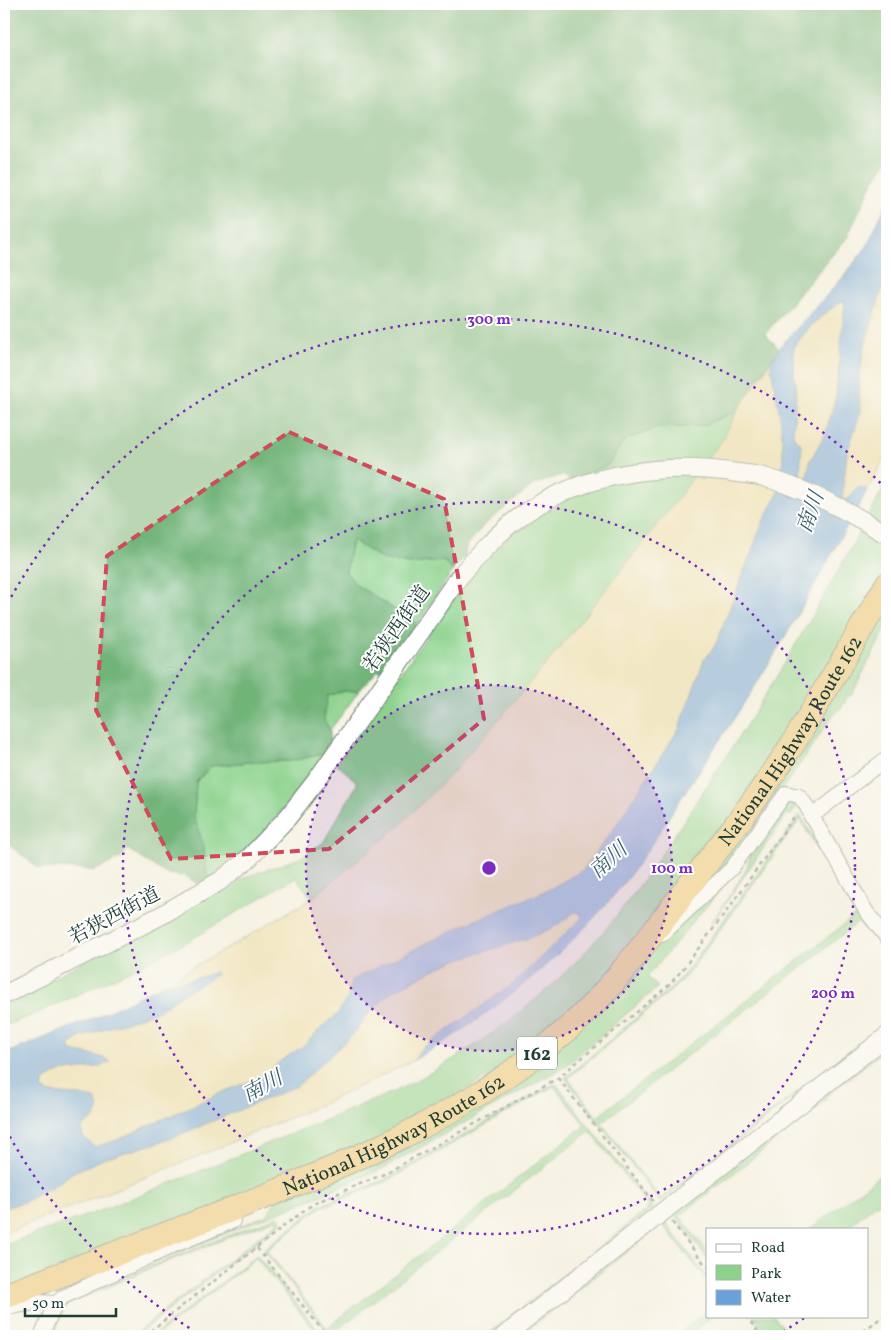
<svg xmlns="http://www.w3.org/2000/svg" width="891" height="1340" font-family="Vollkorn,'Noto Serif JP',serif">
<rect width="100%" height="100%" fill="#fff"/>
<filter id="ink" filterUnits="userSpaceOnUse"><feTurbulence type="fractalNoise" baseFrequency=".02" numOctaves="2"/><feDisplacementMap in="SourceGraphic" scale="10" xChannelSelector="R" yChannelSelector="G"/><feConvolveMatrix kernelMatrix="1 2 1 2 8 2 1 2 1" color-interpolation-filters="sRGB"/></filter>
<filter id="wash" filterUnits="userSpaceOnUse"><feTurbulence type="fractalNoise" baseFrequency=".0096" numOctaves="4" result="noise"/><feDisplacementMap in="SourceGraphic" scale="20" xChannelSelector="R" yChannelSelector="G"/><feGaussianBlur stdDeviation="1.12" result="paint"/><feColorMatrix in="noise" values="0 0 0 0 0 0 0 0 0 0 0 0 0 0 0 0 0 1.4 0 .05"/><feComposite in="paint" operator="in"/></filter>
<g filter="url(#wash)">
<rect width="100%" height="100%" fill="#f6f2e3"/>
<g fill="#8cd28c" stroke="#568860" fill-rule="evenodd">
<path d="M 737,411 L 723,439 L 658,524 L 553,656 L 453,772 L 397,828 L 311,898 L 296,877 L 187,942 L 127,972 L 33,1015 L 4,1026 L 4,1003 L 204,899 L 234,881 L 300,858 L 323,843 L 357,785 L 357,782 L 337,764 L 472,572 C 498,545 524,520 559,506 L 571,480 L 608,465 L 625,440 L 658,428 L 701,426 Z"/>
<path d="M 887,482 L 886,570 L 788,738 L 641,938 L 538,1046 L 386,1139 L 4,1290 L 4,1245 L 91,1214 L 176,1181 L 398,1090 C 485,1046 563,986 622,909 C 652,870 679,828 706,787 C 772,689 831,586 887,482 Z"/>
<polygon points="352,540 382,559 409,564 443,561 453,570 417,624 356,585 346,572"/>
<path d="M 887,609 L 887,626 L 851,696 L 849,695 L 841,708 L 833,715 L 809,751 L 726,868 L 665,926 L 826,705 C 849,682 856,668 868,639 C 873,629 881,619 887,609 Z"/>
<polygon points="343,691 359,691 330,730 324,720 327,696"/>
<polygon points="324,754 283,811 242,854 208,880 203,844 194,817 196,782 211,766 250,762 290,761"/>
<polygon points="786,803 794,804 796,808 791,815 787,814 711,924 746,870 753,847"/>
<path d="M 800,815 L 858,913 L 887,951 L 887,954 L 866,927 L 863,927 L 859,922 L 601,1123 L 661,1199 L 887,1021 L 887,1023 L 660,1202 L 565,1078 L 673,987 L 686,972 ZM 800,819 L 856,915 L 597,1117 L 568,1078 L 675,987 L 687,975 Z"/>
<polygon points="731,877 647,977 658,987 566,1066 384,1168 317,1197 150,1263 267,1215 278,1197 410,1140 650,952"/>
<polygon points="887,1046 887,1048 825,1097 826,1100 680,1216 707,1251 707,1258 673,1214"/>
<path d="M 554,1084 L 557,1085 L 653,1208 L 489,1336 L 486,1336 L 649,1208 L 647,1204 L 590,1131 L 332,1334 L 333,1336 L 331,1336 L 264,1250 L 319,1206 L 384,1180 ZM 554,1086 L 585,1125 L 327,1328 L 267,1251 L 268,1249 L 319,1208 L 387,1181 Z"/>
<polygon points="884,1172 885,1174 887,1173 887,1196 845,1229 810,1229"/>
<polygon points="278,1216 282,1222 135,1336 132,1336 278,1222 276,1219 151,1268 69,1304 65,1308 53,1336 51,1336 61,1309 67,1303 149,1267"/>
<polygon points="664,1221 707,1277 707,1280 662,1224 519,1336 517,1336"/>
<polygon points="257,1255 323,1336 317,1336 319,1335 256,1258 156,1336 153,1336"/>
<polygon points="707,1311 707,1316 713,1316 688,1336 676,1336"/>
<polygon points="753,1316 774,1316 790,1336 768,1336"/>
</g>
<polygon fill="#71b478" stroke="#487856" points="4,4 887,4 887,161 873,182 847,238 765,334 779,348 737,411 701,426 658,428 625,440 608,465 571,480 562,475 533,485 483,526 466,547 465,556 453,570 443,561 409,564 382,559 352,540 346,572 356,585 417,624 383,671 378,670 359,691 343,691 327,696 324,720 330,730 330,745 324,754 290,761 250,762 211,766 196,782 194,817 203,844 208,880 199,885 186,876 166,874 127,849 121,858 94,871 82,869 38,868 8,844 4,843"/>
<g fill="#eeda9e" stroke="#868c69">
<polygon points="887,272 887,453 868,489 857,487 850,498 846,501 842,498 847,453 860,414 859,377 866,341 877,307"/>
<path d="M 846,300 L 836,397 L 826,432 L 810,461 L 806,481 L 802,481 L 800,478 L 801,447 L 793,435 L 796,391 L 796,383 L 794,378 L 794,348 C 805,330 827,309 846,300 Z"/>
<path d="M 772,360 L 771,368 C 779,407 789,451 779,490 C 776,502 767,513 762,524 C 747,565 731,605 715,646 L 704,660 L 679,729 L 613,830 L 583,870 L 550,889 L 462,926 L 364,974 L 351,981 L 349,995 L 338,1014 L 322,1027 L 304,1046 L 280,1061 L 268,1074 L 223,1092 L 117,1140 L 95,1147 L 83,1137 L 81,1130 L 84,1125 L 96,1117 L 75,1095 L 50,1093 L 42,1089 L 44,1081 L 59,1072 L 98,1067 L 105,1058 L 85,1055 L 69,1050 L 70,1045 L 81,1037 L 155,1012 L 181,995 L 216,975 L 214,972 L 202,977 L 160,986 L 243,939 L 312,898 L 397,828 L 453,772 L 553,656 L 658,524 L 723,439 L 737,411 Z"/>
<polygon points="575,912 580,913 582,917 580,920 513,984 420,1050 414,1060 327,1102 201,1155 79,1204 4,1233 4,1208 24,1202 57,1184 73,1172 106,1158 167,1140 297,1086 351,1036 370,1012 391,992 433,970 462,958 503,946 566,918"/>
</g>
<path fill="#6aa1d8" stroke="#446f86" fill-rule="evenodd" d="M 887,202 L 887,272 L 866,341 L 859,377 L 860,414 L 847,453 L 842,498 L 846,500 L 850,498 L 857,487 L 868,489 C 836,545 806,602 773,657 C 749,697 723,735 697,774 C 667,818 640,867 604,907 C 549,968 486,1019 414,1060 L 420,1050 L 513,984 L 580,920 L 582,917 L 580,913 L 575,912 L 553,928 L 529,938 L 462,958 L 433,970 L 391,992 L 370,1012 L 351,1036 L 297,1086 L 167,1140 L 106,1158 L 73,1172 L 57,1184 L 24,1202 L 4,1208 L 4,1054 L 97,1017 L 160,986 L 202,977 L 215,972 L 216,975 L 181,995 L 155,1012 L 81,1037 L 70,1045 L 70,1050 C 82,1054 102,1055 111,1062 L 98,1067 L 59,1072 L 44,1081 L 42,1089 L 50,1093 L 75,1095 L 95,1099 L 99,1107 C 95,1122 88,1119 81,1130 L 83,1137 L 95,1147 L 117,1140 L 223,1092 L 268,1074 L 280,1061 L 304,1046 L 322,1027 L 338,1014 L 349,995 L 351,981 L 364,974 L 462,926 L 550,889 L 583,870 L 613,830 L 679,729 L 704,660 L 715,646 C 731,605 747,565 762,524 C 767,513 776,501 779,490 C 788,450 779,407 771,368 L 772,360 L 779,348 L 844,276 L 867,246 ZM 845,300 L 836,397 L 826,432 L 810,461 L 806,481 L 802,481 L 800,478 L 802,447 L 800,442 L 795,440 L 793,435 L 796,391 L 796,383 L 794,378 L 794,347 C 805,330 827,309 845,300 Z"/>
</g>
<g filter="url(#ink)">
<g fill="none" stroke-linecap="round" stroke-linejoin="round">
<defs>
<g id="minor">
<polyline points="811,817 887,758"/>
<polyline points="662,935 732,868 786,793 799,796 804,802 866,911 887,938"/>
<polyline points="4,1308 40,1302 56,1303"/>
<polyline points="41,1336 56,1303 63,1297 177,1244 233,1221"/>
</g>
<g id="tertiary">
<path d="M 4,995 L 160,916 L 220,881 L 249,858 L 288,817 L 316,781 L 459,577 C 478,555 497,533 521,516 C 582,472 665,462 738,473 C 747,474 756,475 764,477 C 808,490 849,511 887,535"/>
<polyline points="504,1336 887,1036"/>
</g>
<g id="trunk">
<path id="s1" d="M 4,1296 C 78,1268 151,1240 225,1212 C 344,1166 464,1117 563,1033 C 605,997 638,952 671,909 C 713,855 757,800 794,742 C 826,690 856,637 887,585"/>
</g>
</defs>
<use href="#minor" stroke="#6a7c71" stroke-width="16"/>
<use href="#tertiary" stroke="#6a7c71" stroke-width="20"/>
<use href="#trunk" stroke="#6a7c71" stroke-width="26"/>
<g stroke="#6a7c71" stroke-width="2.5" stroke-dasharray="4 4" stroke-linecap="butt">
<polyline points="558,1078 653,1201"/>
<polyline points="672,1222 707,1267"/>
<polyline points="257,1248 327,1336"/>
<polyline points="746,1316 761,1336"/>
<polyline points="144,1336 307,1208 317,1202 384,1174 558,1078 669,985 682,970 726,912 796,814"/>
<polyline points="857,1336 887,1313"/>
</g>
<use href="#minor" stroke="#fff" stroke-width="14"/>
<use href="#tertiary" stroke="#fff" stroke-width="18"/>
<use href="#trunk" stroke="#f1c369" stroke-width="24"/>
</g>
</g>
<path d="M0 0H891V1340H0ZM 289,432 L 444,499 L 484,719 L 329,849 L 171,859 L 96,710 L 107,556 Z" fill="#f6f2e3" fill-opacity=".55" fill-rule="evenodd"/>
<path fill="none" stroke="#d1495b" stroke-width="4" stroke-dasharray="10 6" stroke-linejoin="round" d="M 289,432 L 444,499 L 484,719 L 329,849 L 171,859 L 96,710 L 107,556 Z"/>
<circle cx="489" cy="868" r="183" fill="#7b2cbf" fill-opacity=".12"/>
<g fill="none" stroke="#7b2cbf" stroke-width="2.5" stroke-dasharray="2.5 5">
<circle cx="489" cy="868" r="183"/>
<circle cx="489" cy="868" r="366"/>
<path d="M804 1318A549 549 0 0 1 776 1336M202 1336A549 549 0 0 1 4 1126M4 610A549 549 0 0 1 887 490"/>
</g>
<g text-anchor="middle" stroke-width="4" stroke-linejoin="round" paint-order="stroke">
<rect fill="#fff" stroke="#627771" stroke-width="1" x="517" y="1036.5" width="40" height="33" rx="4"/>
<g font-size="19" font-weight="bold" fill="#1f3d34">
<text x="537" y="1060">162</text>
</g>
<g font-size="20" fill="#1f3d34" stroke="#fff">
<text transform="translate(396 628) rotate(-55)" y="7">若狭西街道</text>
<text dy="7" stroke="none"><textPath href="#s1" startOffset="992">National Highway Route 162</textPath></text>
<text transform="translate(114 915) rotate(-28)" y="7">若狭西街道</text>
<text dy="7" stroke="none"><textPath href="#s1" startOffset="422">National Highway Route 162</textPath></text>
</g>
<g font-size="21" font-style="italic" fill="#39606d" stroke="#fff">
<text transform="translate(810 512) rotate(-70)" y="7">南川</text>
<text transform="translate(608 860) rotate(-42)" y="7">南川</text>
<text transform="translate(262 1086) rotate(-29)" y="7">南川</text>
</g>
</g>
<circle cx="489" cy="868" r="8" fill="#7b2cbf" stroke="#fff" stroke-width="2.5"/>
<g font-size="15" text-anchor="middle" font-weight="bold" fill="#7b2cbf" stroke="#fff" stroke-width="4" stroke-linejoin="round" paint-order="stroke">
<text x="489" y="324">300 m</text>
<text x="672" y="873">100 m</text>
<text x="833" y="998">200 m</text>
</g>
<rect width="891" height="1340" fill="none" stroke="#fff" stroke-width="20"/>
<rect x="706" y="1228" width="162" height="90" fill="#ffffff" stroke="#a5b1ae"/>
<rect x="716" y="1244" width="25" height="8" fill="#ffffff" stroke="#a5b1ae"/>
<text x="751" y="1252" font-size="15" fill="#1f3d34">Road</text>
<rect x="716" y="1265" width="25" height="15" fill="#8cd28c" stroke="#a5b1ae"/>
<text x="751" y="1278" font-size="15" fill="#1f3d34">Park</text>
<rect x="716" y="1290" width="25" height="15" fill="#6aa1d8" stroke="#a5b1ae"/>
<text x="751" y="1302" font-size="15" fill="#1f3d34">Water</text>
<path d="M25 1308v8h91v-8" fill="none" stroke="#1f3d34" stroke-width="2.5"/>
<text x="32" y="1308" font-size="15" fill="#1f3d34" stroke="#ffffff" stroke-width="4" paint-order="stroke">50 m</text>
</svg>
